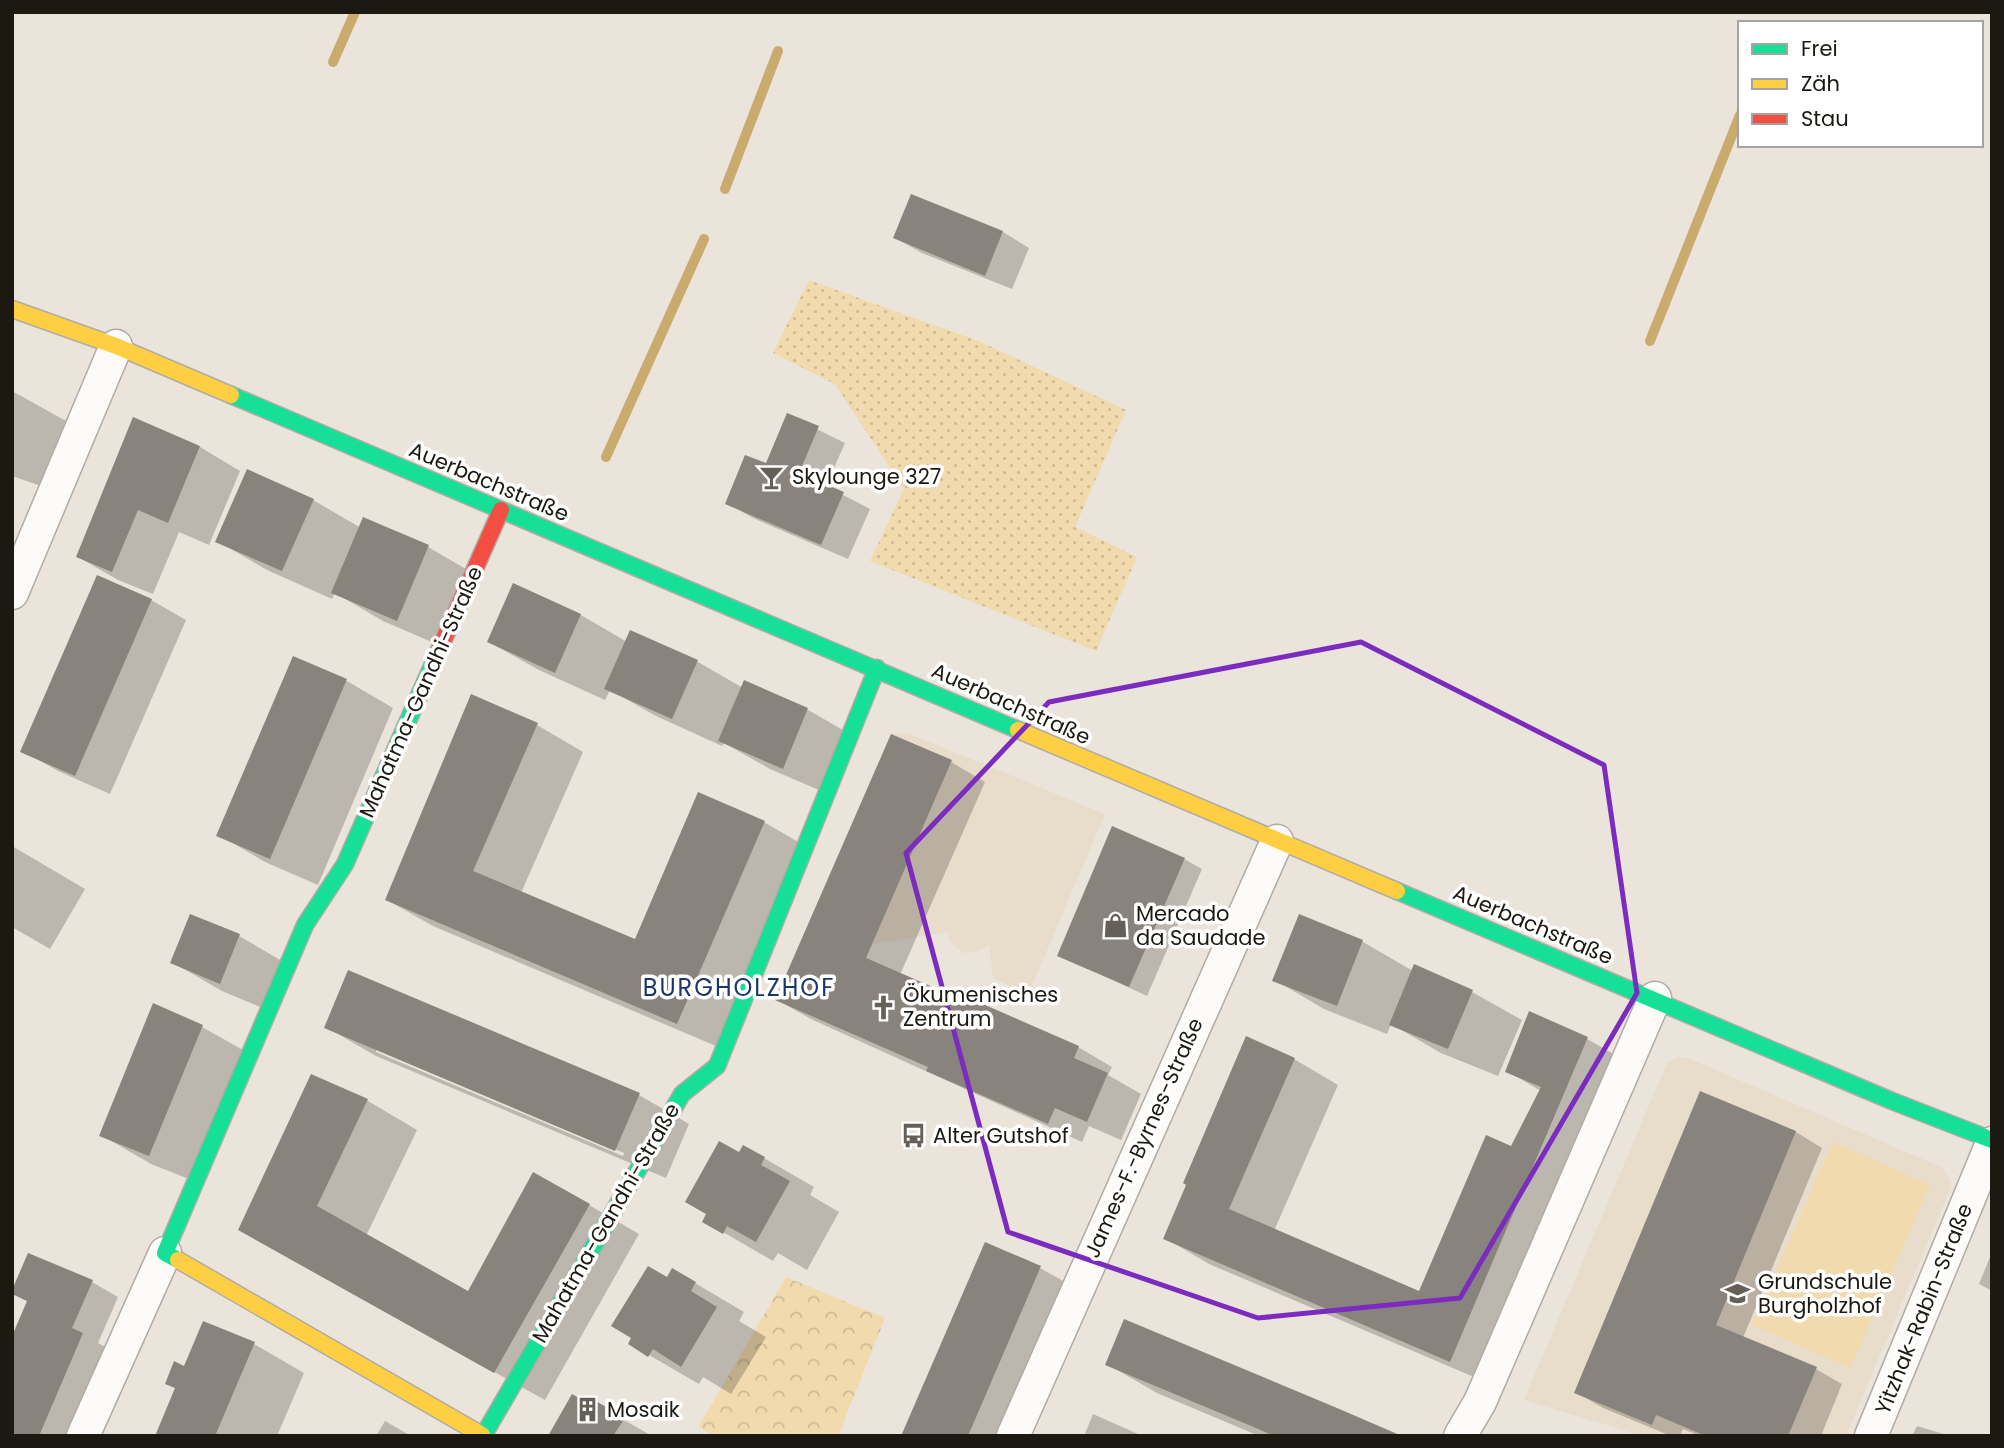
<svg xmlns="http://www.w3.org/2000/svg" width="2004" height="1448" font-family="Poppins,sans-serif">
<defs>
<pattern id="park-crowns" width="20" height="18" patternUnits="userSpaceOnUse" patternTransform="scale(1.75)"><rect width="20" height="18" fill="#f1daae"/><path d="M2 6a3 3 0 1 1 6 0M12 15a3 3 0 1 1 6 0" fill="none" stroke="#ceba95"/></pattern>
<pattern id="garden-dots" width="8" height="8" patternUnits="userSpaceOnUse" patternTransform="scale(1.75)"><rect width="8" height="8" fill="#f1daae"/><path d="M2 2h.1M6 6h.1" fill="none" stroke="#ceba95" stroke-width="1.8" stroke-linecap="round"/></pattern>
</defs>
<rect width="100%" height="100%" fill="#eae4da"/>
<g fill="#e8ddcb">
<polygon points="908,733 1105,814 1028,995 993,978 989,944 977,952 964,953 951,943 948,932 872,944 866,958 805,932 891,734"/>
<polygon points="1677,1057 1688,1058 1941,1167 1948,1176 1951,1187 1846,1436 1643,1436 1524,1400 1667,1063"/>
</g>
<polygon fill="url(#park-crowns)" points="786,1277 885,1318 838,1436 713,1436 699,1426"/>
<polygon fill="url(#garden-dots)" points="809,280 981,342 1126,410 1075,527 1137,557 1096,651 870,561 904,489 835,384 773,353"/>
<polygon fill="#f1daae" points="1833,1142 1930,1185 1850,1368 1752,1325"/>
<g fill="#0003" fill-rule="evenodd">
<polygon points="912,196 1003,232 1029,248 1012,289 922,253 895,238"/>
<polygon points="12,391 66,421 44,487 12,476"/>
<polygon points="788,415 845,443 826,486 870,509 848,559 753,518 727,503 766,466"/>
<polygon points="134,420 200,447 240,471 209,545 179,532 153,594 118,580 78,557"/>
<polygon points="313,500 361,528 428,547 478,576 448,649 383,621 335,593 332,599 267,570 217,541"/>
<polygon points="514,585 581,615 627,642 631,632 698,662 743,688 745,683 808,710 857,738 833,796 770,769 724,743 722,746 656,716 610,690 605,700 539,670 489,642"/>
<polygon points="151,600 186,620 110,794 58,771 23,751"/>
<polygon points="294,658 347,681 393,708 318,885 265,862 219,835"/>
<polygon points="537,725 583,752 521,893 636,942 764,822 810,849 723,1049 433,926 387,900"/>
<polygon points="951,762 985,782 900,975 1078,1047 1112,1067 1108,1075 1141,1094 1121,1140 1089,1126 1082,1142 811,1019 777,1000"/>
<polygon points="12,846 85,889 50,949 12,927"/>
<polygon points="1184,859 1202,869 1147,996 1059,955"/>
<polygon points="191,916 239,936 289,965 270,1011 222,991 172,962"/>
<polygon points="1300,917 1363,942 1413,971 1472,992 1522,1020 1498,1076 1441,1053 1391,1024 1387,1034 1324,1009 1275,980"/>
<polygon points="1530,1014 1587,1039 1631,1064 1495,1386 1209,1264 1165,1238 1294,1059 1338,1085 1274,1231 1420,1293 1512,1148 1541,1091 1507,1071"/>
<polygon points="202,1027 252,1055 199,1183 151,1164 101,1135"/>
<path d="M 326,1027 L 639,1095 L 689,1124 L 666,1178 L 376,1056 ZM 376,1048 L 624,1153 L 623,1156 L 376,1052 Z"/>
<polygon points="312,1076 368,1101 417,1130 366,1236 468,1294 589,1205 639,1234 545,1400 290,1259"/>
<polygon points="1700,1093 1796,1132 1822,1148 1743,1338 1816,1369 1842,1384 1821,1436 1700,1436 1683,1429 1680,1436 1671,1436 1603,1408 1577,1393"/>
<polygon points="740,1155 764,1158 814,1187 810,1195 839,1212 807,1270 778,1253 773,1261 704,1221"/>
<polygon points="986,1244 1040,1268 1090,1296 1030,1436 903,1436"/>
<polygon points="1992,1252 1992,1291 1979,1284"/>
<polygon points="673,1270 744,1312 739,1321 766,1337 731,1394 703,1377 699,1384 630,1344"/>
<polygon points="92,1282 118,1297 98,1343 109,1349 72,1436 12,1436 29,1302 13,1293"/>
<polygon points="254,1344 304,1373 277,1436 157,1436 185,1368"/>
<polygon points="1107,1364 1397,1436 1259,1436 1157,1393"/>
<polygon points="589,1400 652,1436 550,1436"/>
<polygon points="1093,1414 1138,1434 1142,1436 1084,1436"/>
<polygon points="385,1421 411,1436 376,1436"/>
<polygon points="1917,1426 1950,1436 1912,1436"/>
</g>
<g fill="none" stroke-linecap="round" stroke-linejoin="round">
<g stroke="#caab6e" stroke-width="10">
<polyline points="333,62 355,12"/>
<polyline points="725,189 778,51"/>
<polyline points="1650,341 1740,115"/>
<polyline points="606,457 704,239"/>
</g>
</g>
<g fill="#88837c">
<polygon points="911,194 1003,231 985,276 893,238"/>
<polygon points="787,413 819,426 799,473 844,492 821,545 725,504 745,455 766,463"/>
<polygon points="133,417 200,446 168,523 138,510 112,572 76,557"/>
<polygon points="247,469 314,499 282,571 215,542"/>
<polygon points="363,517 429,545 397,621 331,593"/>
<polygon points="97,575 152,599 75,776 20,752"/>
<polygon points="513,583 581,614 555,673 487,642"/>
<polygon points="630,630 698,660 672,719 604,689"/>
<polygon points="293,656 347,679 270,859 216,836"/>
<polygon points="744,680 808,708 783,769 718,741"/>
<polygon points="471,694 538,723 473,871 635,939 698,792 765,821 677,1024 385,900"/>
<polygon points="891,734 952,760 866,958 958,998 960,994 1079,1046 1074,1058 1108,1073 1087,1122 1055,1108 1048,1124 926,1071 928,1067 775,1000"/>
<polygon points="1112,826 1185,858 1129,987 1057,956"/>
<polygon points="190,914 240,934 220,984 170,963"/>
<polygon points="1299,914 1363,940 1337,1006 1272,981"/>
<polygon points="1414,964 1473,990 1448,1049 1389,1025"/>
<polygon points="348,970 640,1093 615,1151 324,1028"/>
<polygon points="153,1003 203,1025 149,1156 99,1136"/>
<polygon points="1529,1011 1588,1037 1450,1362 1163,1239 1186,1185 1183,1183 1246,1036 1295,1058 1229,1209 1419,1291 1486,1135 1511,1146 1541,1087 1505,1072"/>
<polygon points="311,1074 368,1099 317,1206 468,1291 533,1172 590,1204 494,1373 238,1230"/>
<polygon points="1700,1091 1796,1131 1716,1325 1817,1367 1788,1436 1706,1436 1656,1415 1652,1425 1574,1393"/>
<polygon points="719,1141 739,1152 743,1145 765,1157 761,1165 790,1181 756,1242 727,1226 723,1234 702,1222 706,1214 685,1202"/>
<polygon points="985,1242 1041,1266 968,1436 901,1436"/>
<polygon points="28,1253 93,1280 72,1328 83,1333 39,1436 12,1436 12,1336 27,1301 12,1294 12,1290"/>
<polygon points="648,1266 667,1277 672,1268 696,1282 691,1291 717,1307 681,1367 653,1349 648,1357 628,1344 631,1338 611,1326"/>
<polygon points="1124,1319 1337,1408 1402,1436 1274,1436 1256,1428 1105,1365"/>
<polygon points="203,1321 255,1342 215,1436 155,1436 175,1388 165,1384 174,1361 184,1366"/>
<polygon points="572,1394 586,1402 589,1397 625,1418 613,1436 548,1436"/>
</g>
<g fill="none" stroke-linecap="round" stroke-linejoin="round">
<defs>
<g id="street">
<polyline points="12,593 116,346"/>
<polyline points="83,1436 165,1253"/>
<polyline points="1013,1436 1277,841"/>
<polyline points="1460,1436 1480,1402 1655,998"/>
<polyline points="1871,1436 1992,1143"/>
</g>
<g id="fast">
<polyline points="231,395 1018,730"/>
<polyline points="1397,891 1892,1101 1992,1140"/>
<polyline points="178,1260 165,1253 305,925 345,864 440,648"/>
<polyline points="483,1436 682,1094 717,1066 877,668"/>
</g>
<g id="slow">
<polyline points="12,309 116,346 231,395"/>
<polyline points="1018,730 1397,891"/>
<polyline points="178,1260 482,1435"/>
</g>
<polyline id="jam" points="440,648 501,510"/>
</defs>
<use href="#street" stroke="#b0aca4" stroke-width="35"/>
<use href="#fast" stroke="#b0aca4" stroke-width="19"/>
<use href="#slow" stroke="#b0aca4" stroke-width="19"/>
<use href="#jam" stroke="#b0aca4" stroke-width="19"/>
<use href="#street" stroke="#fcfbf9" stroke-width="32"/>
<use href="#fast" stroke="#16e098" stroke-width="16"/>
<use href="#slow" stroke="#ffcf43" stroke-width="16"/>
<use href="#jam" stroke="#f24e42" stroke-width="16"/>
</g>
<path fill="none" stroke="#7b2cbf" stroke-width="5" stroke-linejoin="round" d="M 1361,642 L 1604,765 L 1637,993 L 1460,1298 L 1258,1318 L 1008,1232 L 906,853 L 1049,702 Z"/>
<defs>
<symbol id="bar-bare" viewBox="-9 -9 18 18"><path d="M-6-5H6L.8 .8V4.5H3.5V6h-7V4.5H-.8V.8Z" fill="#646058" stroke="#fff" stroke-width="2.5" paint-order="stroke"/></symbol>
<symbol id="shop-bare" viewBox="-9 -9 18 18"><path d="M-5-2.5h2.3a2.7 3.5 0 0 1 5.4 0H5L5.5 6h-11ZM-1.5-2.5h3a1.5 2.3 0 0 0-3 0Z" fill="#646058" stroke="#fff" stroke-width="2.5" paint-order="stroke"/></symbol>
<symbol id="church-bare" viewBox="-9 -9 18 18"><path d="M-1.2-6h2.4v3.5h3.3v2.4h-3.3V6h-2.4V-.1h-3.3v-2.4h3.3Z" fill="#646058" stroke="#fff" stroke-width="2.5" paint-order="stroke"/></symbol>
<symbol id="bus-bare" viewBox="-9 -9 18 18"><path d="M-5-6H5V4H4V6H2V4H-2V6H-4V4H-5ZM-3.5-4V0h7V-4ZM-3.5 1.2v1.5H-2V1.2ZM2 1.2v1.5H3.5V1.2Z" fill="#646058" stroke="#fff" stroke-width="2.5" paint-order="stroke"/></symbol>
<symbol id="school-bare" viewBox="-9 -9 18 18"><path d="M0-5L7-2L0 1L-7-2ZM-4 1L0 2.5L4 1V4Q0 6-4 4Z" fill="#646058" stroke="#fff" stroke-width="2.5" paint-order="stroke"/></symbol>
<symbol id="building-bare" viewBox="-9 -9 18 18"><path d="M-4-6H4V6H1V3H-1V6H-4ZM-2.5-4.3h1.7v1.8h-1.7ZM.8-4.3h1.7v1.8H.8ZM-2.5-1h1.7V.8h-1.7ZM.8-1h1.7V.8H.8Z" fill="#646058" stroke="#fff" stroke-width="2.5" paint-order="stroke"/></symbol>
</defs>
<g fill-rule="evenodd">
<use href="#bar-bare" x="754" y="460" width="35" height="35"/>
<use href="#shop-bare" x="1098" y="908" width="35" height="35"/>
<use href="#church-bare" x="866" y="990" width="35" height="35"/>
<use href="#bus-bare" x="896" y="1118" width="35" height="35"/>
<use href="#school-bare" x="1720" y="1276" width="35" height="35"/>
<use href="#building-bare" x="570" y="1392" width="35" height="35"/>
</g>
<g text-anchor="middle" stroke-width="7" stroke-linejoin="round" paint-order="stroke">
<g font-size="21" fill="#1c1912" stroke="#fff" text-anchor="start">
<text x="792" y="484">Skylounge 327</text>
<text x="1136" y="921">Mercado<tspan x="1136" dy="24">da Saudade</tspan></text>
<text x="903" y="1002">Ökumenisches<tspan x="903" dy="24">Zentrum</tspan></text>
<text x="933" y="1143">Alter Gutshof</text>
<text x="1758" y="1289">Grundschule<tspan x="1758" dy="24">Burgholzhof</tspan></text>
<text x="607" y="1417">Mosaik</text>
</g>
<g font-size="21" fill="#1c1912" stroke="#fff">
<text transform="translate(489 482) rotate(23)" y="7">Auerbachstraße</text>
<text transform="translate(421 692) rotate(-66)" y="7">Mahatma-Gandhi-Straße</text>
<text transform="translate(1011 704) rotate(24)" y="7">Auerbachstraße</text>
<text transform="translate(1533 925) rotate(23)" y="7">Auerbachstraße</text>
<text transform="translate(1144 1138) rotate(-66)" y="7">James-F.-Byrnes-Straße</text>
<text transform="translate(606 1223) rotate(-60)" y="7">Mahatma-Gandhi-Straße</text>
<text transform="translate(1924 1309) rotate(-68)" y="7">Yitzhak-Rabin-Straße</text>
</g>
<g font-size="24" letter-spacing="2" fill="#1a356b" stroke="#fff">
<text x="739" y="996">BURGHOLZHOF</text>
</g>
</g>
<rect width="2004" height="1448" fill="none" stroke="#1c1912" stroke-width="28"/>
<rect x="1738" y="21" width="245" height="126" fill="#ffffff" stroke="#a4a3a0" stroke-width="2"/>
<rect x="1752" y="44" width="35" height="10" fill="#16e098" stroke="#a4a3a0" stroke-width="2"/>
<text x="1801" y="56" font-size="21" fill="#1c1912">Frei</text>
<rect x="1752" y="79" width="35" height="10" fill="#ffcf43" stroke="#a4a3a0" stroke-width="2"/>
<text x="1801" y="91" font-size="21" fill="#1c1912">Zäh</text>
<rect x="1752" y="114" width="35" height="10" fill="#f24e42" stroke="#a4a3a0" stroke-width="2"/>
<text x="1801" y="126" font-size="21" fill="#1c1912">Stau</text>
</svg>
